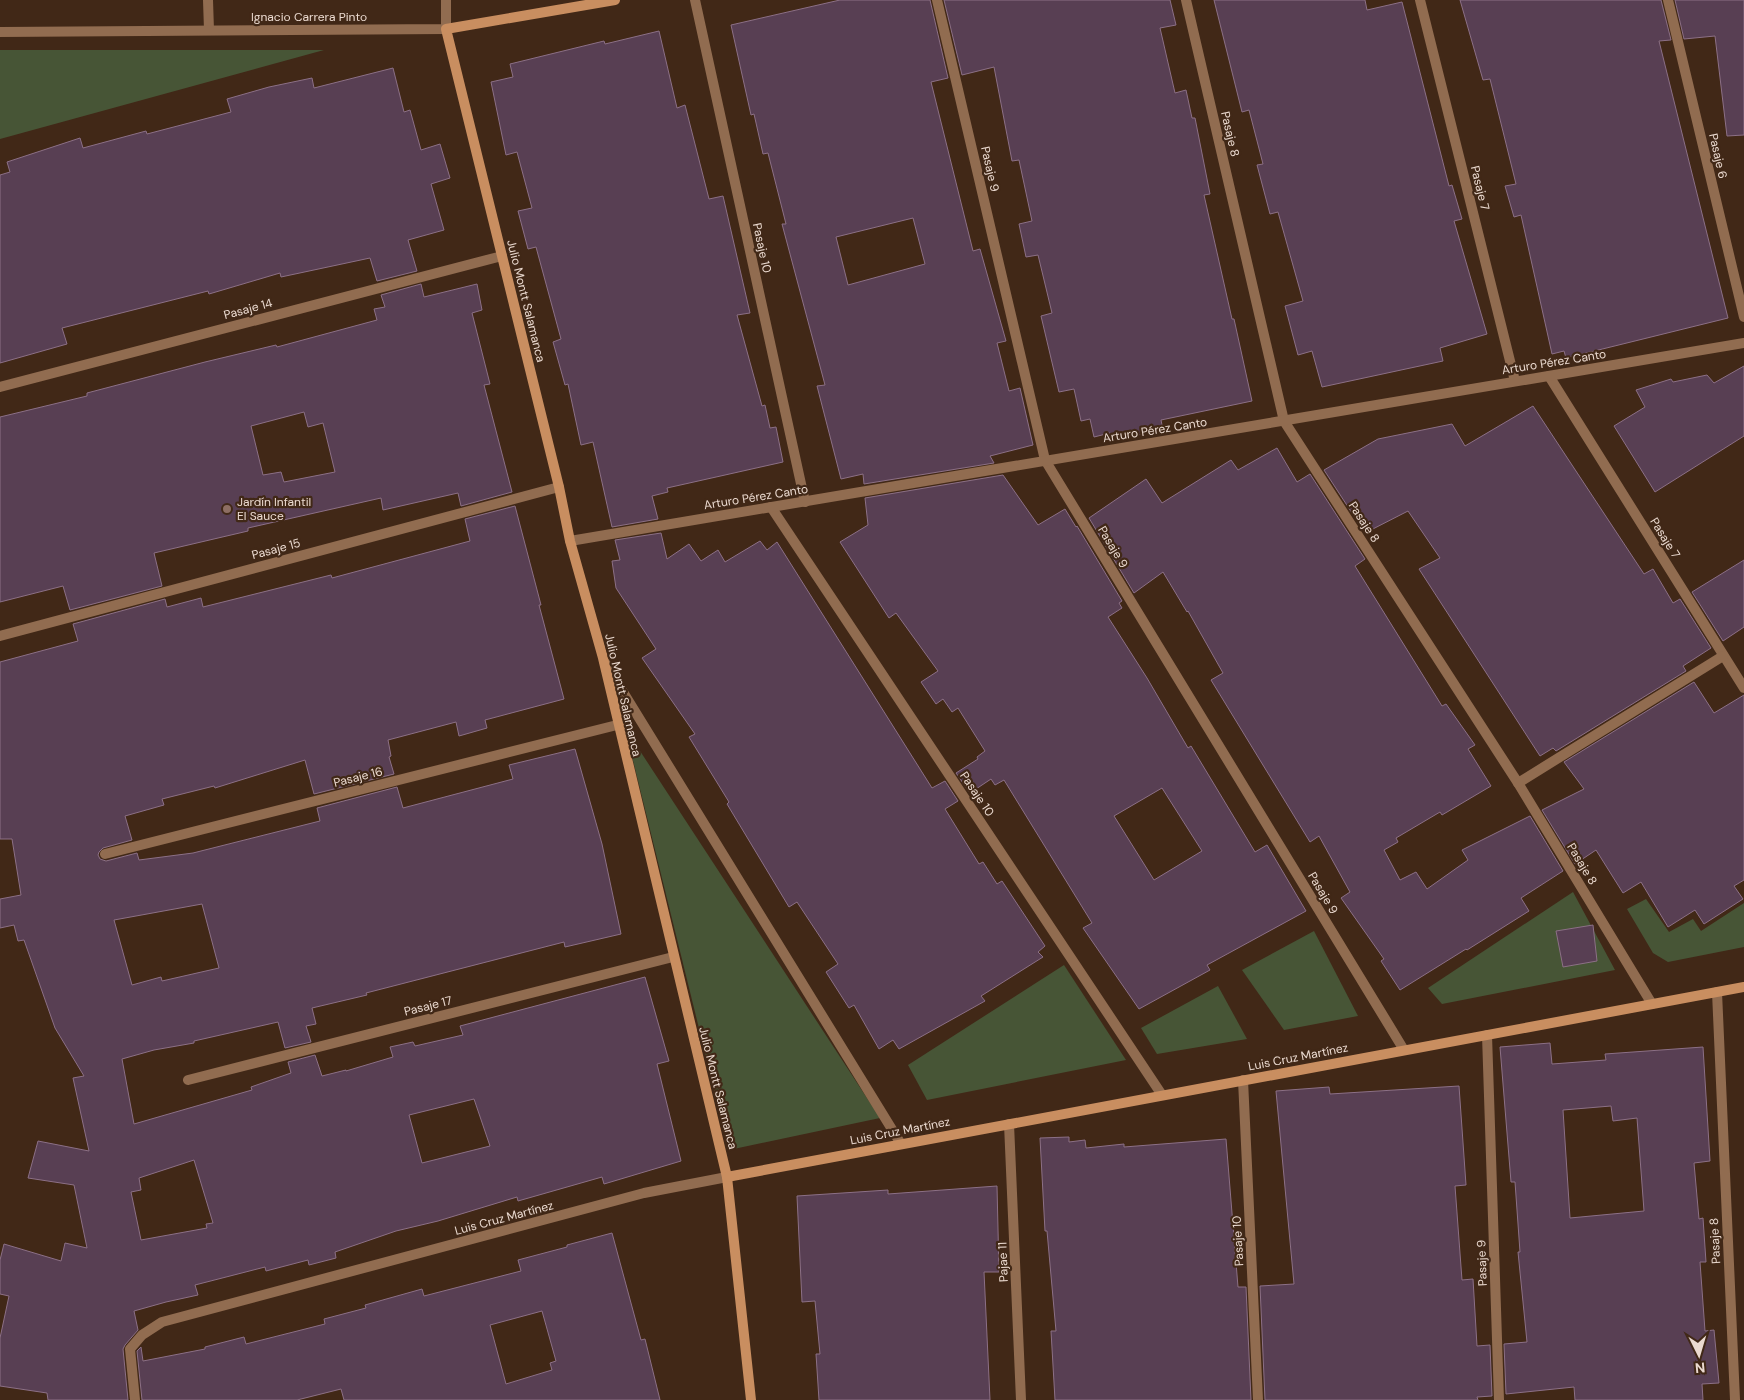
<svg xmlns="http://www.w3.org/2000/svg" width="1744" height="1400" font-family="'DM Sans',sans-serif">
<rect width="100%" height="100%" fill="#412817"/>
<g fill="#475536">
<polygon points="0,50 324,50 0,139"/>
<polygon points="625,728 880,1118 729,1150"/>
<polygon points="1573,892 1615,970 1442,1004 1428,988"/>
<polygon points="1646,899 1669,932 1693,919 1701,931 1744,903 1744,947 1668,962 1653,953 1627,909"/>
<polygon points="1314,931 1358,1016 1284,1030 1242,970"/>
<polygon points="1064,965 1126,1060 927,1100 908,1065"/>
<polygon points="1218,986 1247,1039 1157,1054 1141,1028"/>
</g>
<g fill="#583f53" stroke="#8c7086" fill-rule="evenodd">
<path d="M 840,0 L 930,0 L 948,78 L 931,82 L 973,251 L 980,249 L 1006,341 L 997,343 L 1009,391 L 1020,388 L 1033,445 L 990,456 L 994,463 L 864,484 L 863,474 L 841,479 L 817,386 L 825,385 L 782,224 L 786,224 L 768,153 L 763,154 L 754,114 L 751,115 L 731,25 ZM 913,218 L 925,264 L 848,285 L 836,237 Z"/>
<polygon points="944,0 1170,0 1176,25 1160,28 1175,93 1186,90 1192,118 1195,118 1210,194 1204,195 1232,319 1234,319 1252,401 1161,420 1163,430 1112,440 1110,433 1094,437 1090,419 1081,421 1074,389 1059,392 1041,316 1052,313 1038,255 1026,257 1019,224 1032,221 1019,160 1012,161 994,67 962,75"/>
<polygon points="1214,0 1365,0 1367,10 1402,2 1449,186 1452,185 1462,219 1454,221 1487,334 1440,348 1443,361 1322,387 1312,351 1298,355 1285,306 1303,301 1278,212 1270,214 1257,165 1263,164 1249,110 1242,112"/>
<polygon points="1460,0 1661,0 1671,40 1659,41 1728,318 1566,358 1564,351 1552,354 1521,215 1514,217 1505,186 1516,184 1490,79 1483,80"/>
<polygon points="1675,0 1744,0 1744,135 1727,136 1715,36 1684,39"/>
<polygon points="659,31 677,108 685,105 709,199 723,196 750,313 737,315 762,406 765,405 770,428 776,427 783,462 667,488 668,492 652,496 658,519 612,527 593,442 581,445 568,384 565,385 553,342 561,339 536,247 528,249 518,211 532,208 517,152 506,155 491,82 513,77 510,64 604,41 605,44"/>
<polygon points="393,68 404,112 410,110 421,150 440,144 450,178 431,184 444,230 408,240 417,271 377,281 370,258 281,277 280,273 209,294 208,291 62,328 67,344 0,363 0,175 10,172 7,162 80,138 83,148 146,131 147,134 231,112 227,99 269,87 312,78 314,88"/>
<path d="M 421,284 L 424,297 L 477,284 L 482,310 L 472,313 L 490,384 L 484,385 L 512,492 L 461,506 L 458,493 L 383,510 L 381,498 L 248,528 L 248,531 L 154,553 L 162,586 L 70,610 L 63,586 L 0,602 L 0,417 L 87,396 L 87,393 L 205,362 L 276,345 L 277,347 L 377,320 L 374,309 L 385,307 L 381,295 ZM 304,412 L 308,427 L 323,423 L 335,472 L 284,482 L 281,472 L 263,475 L 251,426 Z"/>
<polygon points="1744,366 1744,436 1655,492 1614,426 1645,407 1636,390 1671,379 1673,382 1707,375 1714,383"/>
<polygon points="1533,406 1644,574 1653,569 1673,603 1680,599 1711,648 1683,666 1686,671 1556,751 1553,748 1540,756 1419,569 1440,558 1408,511 1365,533 1324,470 1378,439 1452,424 1465,446"/>
<polygon points="1277,448 1297,482 1310,474 1365,559 1355,566 1442,706 1446,704 1475,745 1468,749 1491,786 1442,815 1440,812 1396,838 1398,842 1384,850 1400,880 1416,872 1427,889 1468,860 1462,850 1530,816 1563,871 1521,898 1529,911 1467,950 1466,949 1400,990 1381,961 1384,959 1341,898 1350,892 1319,836 1310,842 1211,680 1223,673 1188,611 1187,612 1163,572 1134,593 1089,518 1146,479 1162,503 1231,460 1238,470"/>
<path d="M 1003,475 L 1038,525 L 1065,509 L 1076,527 L 1077,526 L 1122,601 L 1119,603 L 1122,608 L 1108,617 L 1147,678 L 1188,748 L 1191,746 L 1255,852 L 1267,845 L 1306,911 L 1207,965 L 1210,970 L 1139,1009 L 1083,928 L 1092,923 L 1004,780 L 995,785 L 991,779 L 970,793 L 956,773 L 978,759 L 977,757 L 985,751 L 958,708 L 952,712 L 943,699 L 936,704 L 921,682 L 938,671 L 896,613 L 889,618 L 840,542 L 868,525 L 865,498 ZM 1162,788 L 1202,851 L 1154,880 L 1114,816 Z"/>
<path d="M 515,506 L 541,605 L 539,605 L 564,699 L 485,720 L 487,728 L 459,736 L 456,722 L 388,740 L 391,756 L 389,757 L 394,774 L 314,794 L 305,760 L 215,788 L 214,786 L 162,799 L 164,805 L 125,816 L 132,840 L 103,848 L 99,852 L 98,855 L 100,859 L 106,861 L 137,853 L 139,860 L 193,853 L 320,821 L 317,808 L 397,787 L 403,808 L 513,779 L 509,765 L 575,749 L 602,844 L 621,934 L 565,947 L 564,942 L 366,993 L 367,995 L 312,1008 L 316,1024 L 306,1026 L 311,1042 L 285,1048 L 278,1022 L 194,1041 L 194,1043 L 154,1050 L 122,1059 L 134,1124 L 252,1090 L 251,1087 L 291,1073 L 288,1062 L 315,1055 L 322,1076 L 346,1070 L 346,1071 L 393,1057 L 390,1047 L 413,1042 L 415,1046 L 463,1035 L 460,1026 L 645,977 L 669,1061 L 657,1064 L 681,1161 L 604,1184 L 602,1177 L 518,1201 L 517,1197 L 438,1221 L 396,1231 L 335,1252 L 336,1258 L 309,1265 L 308,1260 L 266,1271 L 265,1267 L 195,1285 L 198,1295 L 166,1302 L 134,1311 L 138,1330 L 125,1345 L 123,1349 L 128,1400 L 48,1400 L 47,1393 L 0,1386 L 0,1338 L 9,1296 L 0,1294 L 0,1260 L 4,1244 L 61,1261 L 65,1243 L 87,1248 L 74,1185 L 28,1178 L 38,1141 L 89,1151 L 73,1078 L 84,1076 L 55,1028 L 24,940 L 18,941 L 14,925 L 0,928 L 0,899 L 21,895 L 12,839 L 0,839 L 0,662 L 78,641 L 73,624 L 165,599 L 167,607 L 201,598 L 203,607 L 331,575 L 332,578 L 470,541 L 465,519 ZM 202,904 L 219,968 L 162,981 L 161,977 L 132,985 L 114,920 ZM 474,1099 L 490,1146 L 422,1163 L 409,1115 ZM 194,1160 L 213,1223 L 206,1224 L 207,1228 L 141,1240 L 131,1192 L 141,1190 L 139,1178 Z"/>
<polygon points="661,533 667,559 689,544 701,561 718,550 725,562 760,541 767,550 777,542 932,788 945,781 958,801 945,809 979,864 983,862 997,884 1002,881 1045,946 1038,952 1043,957 981,996 985,1001 899,1049 893,1040 879,1049 854,1005 849,1008 826,972 838,964 797,902 789,907 727,804 729,802 689,737 695,734 642,658 656,649 616,588 612,561 620,560 615,540"/>
<polygon points="1744,560 1744,627 1723,641 1692,592"/>
<polygon points="1694,682 1714,713 1744,695 1744,880 1734,886 1743,899 1704,924 1695,910 1668,927 1641,882 1623,893 1596,850 1575,864 1542,810 1584,789 1564,762"/>
<polygon points="1593,925 1597,961 1563,967 1556,931"/>
<path d="M 1550,1043 L 1552,1064 L 1606,1060 L 1605,1054 L 1703,1047 L 1710,1161 L 1694,1163 L 1699,1219 L 1703,1218 L 1706,1262 L 1700,1262 L 1705,1331 L 1714,1330 L 1719,1383 L 1702,1384 L 1703,1400 L 1575,1400 L 1574,1387 L 1506,1394 L 1504,1344 L 1527,1342 L 1518,1252 L 1520,1252 L 1515,1182 L 1511,1182 L 1500,1047 ZM 1611,1106 L 1613,1121 L 1637,1118 L 1644,1211 L 1570,1218 L 1563,1110 Z"/>
<polygon points="1459,1086 1466,1185 1455,1186 1462,1280 1473,1279 1477,1346 1490,1345 1492,1396 1477,1397 1478,1400 1265,1400 1260,1286 1294,1284 1276,1091 1329,1087 1330,1094"/>
<polygon points="1069,1137 1069,1142 1085,1140 1086,1148 1124,1144 1124,1147 1226,1139 1238,1287 1246,1287 1251,1400 1055,1400 1051,1331 1056,1331 1047,1231 1045,1231 1040,1138"/>
<polygon points="997,1186 999,1272 984,1272 990,1400 819,1400 816,1354 820,1354 815,1301 802,1302 797,1196 888,1190 888,1194"/>
<path d="M 612,1233 L 641,1340 L 645,1339 L 660,1400 L 344,1400 L 341,1389 L 297,1400 L 142,1400 L 137,1351 L 141,1347 L 143,1361 L 205,1349 L 205,1347 L 244,1337 L 246,1344 L 325,1324 L 324,1319 L 366,1308 L 365,1305 L 422,1289 L 424,1296 L 521,1271 L 518,1260 L 567,1247 L 567,1245 ZM 542,1311 L 556,1361 L 550,1363 L 552,1370 L 506,1384 L 490,1325 Z"/>
</g>
<g fill="none" stroke-linecap="round" stroke-linejoin="round">
<g stroke="#916c50" stroke-width="10">
<polyline points="208,0 209,30"/>
<polyline points="695,0 805,502"/>
<polyline points="937,0 1045,460 1404,1050"/>
<polyline points="1186,0 1284,421 1518,783 1652,1004"/>
<polyline points="1420,0 1515,381"/>
<polyline points="1668,0 1744,317"/>
<polyline points="0,32 446,29 446,0"/>
<polyline points="1549,376 1744,688"/>
<polyline points="0,387 502,256"/>
<polyline points="771,507 1162,1095"/>
<polyline points="570,541 1744,343"/>
<polyline points="0,636 559,487"/>
<polyline points="604,661 901,1144"/>
<polyline points="1518,783 1723,656"/>
<polyline points="105,854 617,725"/>
<polyline points="1717,992 1735,1400"/>
<polyline points="1487,1035 1499,1400"/>
<polyline points="188,1080 673,957"/>
<polyline points="1243,1080 1258,1400"/>
<polyline points="1009,1124 1021,1400"/>
<polyline points="135,1400 130,1349 142,1335 162,1322 644,1193 727,1177"/>
</g>
<g stroke="#c98e60" stroke-width="10">
<polyline points="615,0 446,29 559,487 570,541 603,658 727,1177 751,1400"/>
<polyline points="727,1177 1744,987"/>
</g>
</g>
<circle fill="#8d6e63" stroke="#412817" stroke-width="2" cx="227" cy="509" r="5"/>
<g text-anchor="middle" stroke-width="4.5" stroke-linejoin="round" paint-order="stroke">
<g font-size="12" fill="#ebdad0" stroke="#412817">
<text x="309" y="21">Ignacio Carrera Pinto</text>
<text transform="translate(1230 134) rotate(77)" y="4">Pasaje 8</text>
<text transform="translate(1718 156) rotate(77)" y="4">Pasaje 6</text>
<text transform="translate(990 169) rotate(77)" y="4">Pasaje 9</text>
<text transform="translate(1480 188) rotate(76)" y="4">Pasaje 7</text>
<text transform="translate(762 248) rotate(78)" y="4">Pasaje 10</text>
<text transform="translate(526 301) rotate(76)" y="4">Julio Montt Salamanca</text>
<text transform="translate(248 309) rotate(-15)" y="4">Pasaje 14</text>
<text transform="translate(1554 362) rotate(-9)" y="4">Arturo Pérez Canto</text>
<text transform="translate(1155 430) rotate(-9)" y="4">Arturo Pérez Canto</text>
<text transform="translate(756 497) rotate(-9)" y="4">Arturo Pérez Canto</text>
<text transform="translate(1364 522) rotate(57)" y="4">Pasaje 8</text>
<text transform="translate(1665 538) rotate(58)" y="4">Pasaje 7</text>
<text transform="translate(1113 547) rotate(59)" y="4">Pasaje 9</text>
<text transform="translate(276 549) rotate(-15)" y="4">Pasaje 15</text>
<text transform="translate(623 695) rotate(77)" y="4">Julio Montt Salamanca</text>
<text transform="translate(358 777) rotate(-14)" y="4">Pasaje 16</text>
<text transform="translate(977 794) rotate(56)" y="4">Pasaje 10</text>
<text transform="translate(1582 864) rotate(59)" y="4">Pasaje 8</text>
<text transform="translate(1323 893) rotate(59)" y="4">Pasaje 9</text>
<text transform="translate(428 1006) rotate(-14)" y="4">Pasaje 17</text>
<text transform="translate(1298 1057) rotate(-11)" y="4">Luis Cruz Martínez</text>
<text transform="translate(718 1088) rotate(76)" y="4">Julio Montt Salamanca</text>
<text transform="translate(900 1131) rotate(-11)" y="4">Luis Cruz Martínez</text>
<text transform="translate(504 1218) rotate(-15)" y="4">Luis Cruz Martínez</text>
<text transform="translate(1238 1241) rotate(-93)" y="4">Pasaje 10</text>
<text transform="translate(1715 1241) rotate(-93)" y="4">Pasaje 8</text>
<text transform="translate(1003 1262) rotate(-92)" y="4">Pajae 11</text>
<text transform="translate(1482 1263) rotate(-92)" y="4">Pasaje 9</text>
</g>
<g font-size="12" fill="#ebdad0" stroke="#412817" text-anchor="start">
<text x="237" y="506">Jardín Infantil<tspan x="237" dy="14">El Sauce</tspan></text>
</g>
</g>
<g transform="translate(1699 1355) rotate(175)" stroke="#412817" stroke-width="4" paint-order="stroke">
<path d="M0-4L9 19L0 12L-9 19Z" fill="#ebdad0"/>
<text y="-8" font-size="14" font-weight="bold" text-anchor="middle" fill="#ebdad0">N</text>
</g>
</svg>
